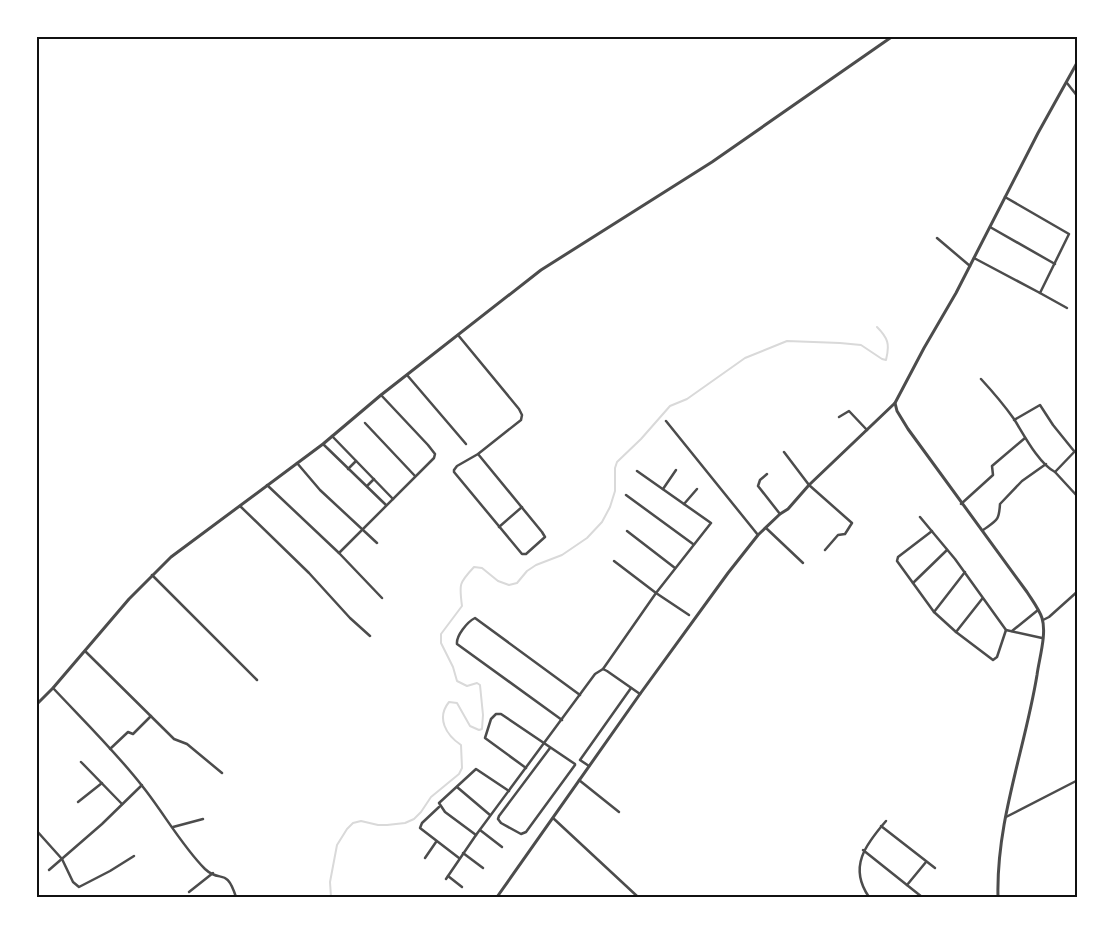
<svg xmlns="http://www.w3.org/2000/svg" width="1114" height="933" font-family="'Fira Sans Condensed',sans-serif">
<rect width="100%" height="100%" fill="#fff"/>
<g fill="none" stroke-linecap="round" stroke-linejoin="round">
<path stroke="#d9d9d9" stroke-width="2" d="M 331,897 L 330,882 L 337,845 L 347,829 L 353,823 L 361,821 L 378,825 L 387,825 L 405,823 L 414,819 L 421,812 L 431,797 L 459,774 L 462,768 L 461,745 C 446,735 436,718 449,702 L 457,703 L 470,726 L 479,730 L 482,729 L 483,715 L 480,685 L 477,683 L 467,686 L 457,681 L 453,667 L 441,643 L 441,634 L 462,606 C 459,584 459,583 474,567 L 482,568 L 498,581 L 509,585 L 517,583 L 527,571 L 536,565 L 562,555 L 587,538 L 602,522 L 610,507 L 615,491 L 615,468 L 617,462 L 641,439 L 670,406 L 687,399 L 745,358 L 787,341 L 840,343 L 861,345 L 882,359 L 886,360 C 890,344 888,338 877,327"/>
<g stroke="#4c4c4c" stroke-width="2.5">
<polyline points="1067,83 1078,97"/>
<polyline points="990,227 1055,264"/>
<polyline points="937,238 970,266"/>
<polyline points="974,258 1040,293 1069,234 1005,197"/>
<polyline points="1040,293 1067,308"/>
<polyline points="458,335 519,409 522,415 521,420 478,454 542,532 545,537 526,554 522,554 454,472 454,470 457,466 478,454"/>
<polyline points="407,375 466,444"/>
<path d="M 981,379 C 993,392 1004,405 1014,419 C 1024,435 1039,464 1055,472 L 1078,448"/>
<polyline points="839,417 849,411 867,430"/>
<polyline points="1014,420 1040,405 1053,425 1074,451"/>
<polyline points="666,421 758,535"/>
<polyline points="365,423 415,476"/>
<polyline points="332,436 393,499"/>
<polyline points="323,444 386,505"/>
<polyline points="784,452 809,485 852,523 845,534 838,535 825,550"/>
<polyline points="297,463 320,490 377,543"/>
<polyline points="348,469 356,461"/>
<polyline points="1055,472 1078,497"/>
<polyline points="767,474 760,480 758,486 780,514"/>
<polyline points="267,485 339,553 382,598"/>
<polyline points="367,486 374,479"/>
<polyline points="663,489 676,470"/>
<polyline points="626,495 693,544"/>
<polyline points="684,504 697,489"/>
<polyline points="961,504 993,475 992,466 1025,438"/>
<polyline points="240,506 309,573 350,618 370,636"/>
<polyline points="920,517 955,559 1006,630 1042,638"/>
<polyline points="499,527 522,507"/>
<polyline points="766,528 803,563"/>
<path d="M 983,530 C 997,520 999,521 1000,504 L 1022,481 L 1046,464"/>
<polyline points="627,531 675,568"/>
<polyline points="932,531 898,557 897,561 934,612 956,632 993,660 997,657 1006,630"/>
<polyline points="339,553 434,458 435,454 428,445 381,395"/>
<polyline points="614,561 656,593 689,615"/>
<polyline points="152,575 257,680"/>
<polyline points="913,583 947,550"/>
<polyline points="934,612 965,572"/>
<polyline points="1043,620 1049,617 1078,591"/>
<polyline points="1012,631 1038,610"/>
<polyline points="956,632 982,599"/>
<polyline points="85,651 174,739 187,744 222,773"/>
<polyline points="603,669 656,593 711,523 637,471"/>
<path d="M 53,688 C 83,720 116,752 143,787 C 163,812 182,846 205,869 C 221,884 226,866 236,897"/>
<path d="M 562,720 L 457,644 C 456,636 467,622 475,618 L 580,695"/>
<polyline points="110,749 128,732 133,734 151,716"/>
<polyline points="81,762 122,804"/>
<polyline points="589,766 580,760 631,688"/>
<polyline points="526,768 485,738 491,719 496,714 501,714 575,764 575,765 526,832 521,834 501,823 498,819 499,816 550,748"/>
<polyline points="579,780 619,812"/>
<polyline points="457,787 490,815"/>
<polyline points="78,802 102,783"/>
<polyline points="439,807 422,823 420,828 459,858"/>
<polyline points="1006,817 1078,780"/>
<polyline points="553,818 638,897"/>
<polyline points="881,826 935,868"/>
<polyline points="173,827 203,819"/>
<polyline points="36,830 62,859 73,882 79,887 110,871 134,856"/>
<polyline points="480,830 502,847"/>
<polyline points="476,835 445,812 439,803 476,769 509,791"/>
<polyline points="863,850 922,897"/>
<polyline points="463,853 483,868"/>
<polyline points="425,858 436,842"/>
<polyline points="49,870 102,824 142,785"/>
<polyline points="448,876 462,887"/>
<polyline points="446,879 476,835 595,674 603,669 607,671 640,694"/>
<polyline points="907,885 926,862"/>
<polyline points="189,892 213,873"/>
<path d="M 869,897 C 848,867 866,844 886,821"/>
</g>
<g stroke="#4c4c4c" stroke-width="3">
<polyline points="36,705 53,688 129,599 171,557 323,444 381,395 541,270 712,162 893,36"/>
<polyline points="497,897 640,694 728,573 758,535 780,514 788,509 809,485 895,403"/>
<path d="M 998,897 C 996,821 1025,749 1037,675 C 1039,659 1047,634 1042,618 C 1039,609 1032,600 1027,592 L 908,429 L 897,411 L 895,403 L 924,348 L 956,293 L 1038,133 L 1078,61"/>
</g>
</g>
<rect width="1114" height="933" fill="none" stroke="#ffffff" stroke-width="75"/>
<rect x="38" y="38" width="1038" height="858" fill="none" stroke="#111" stroke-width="2"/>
</svg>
